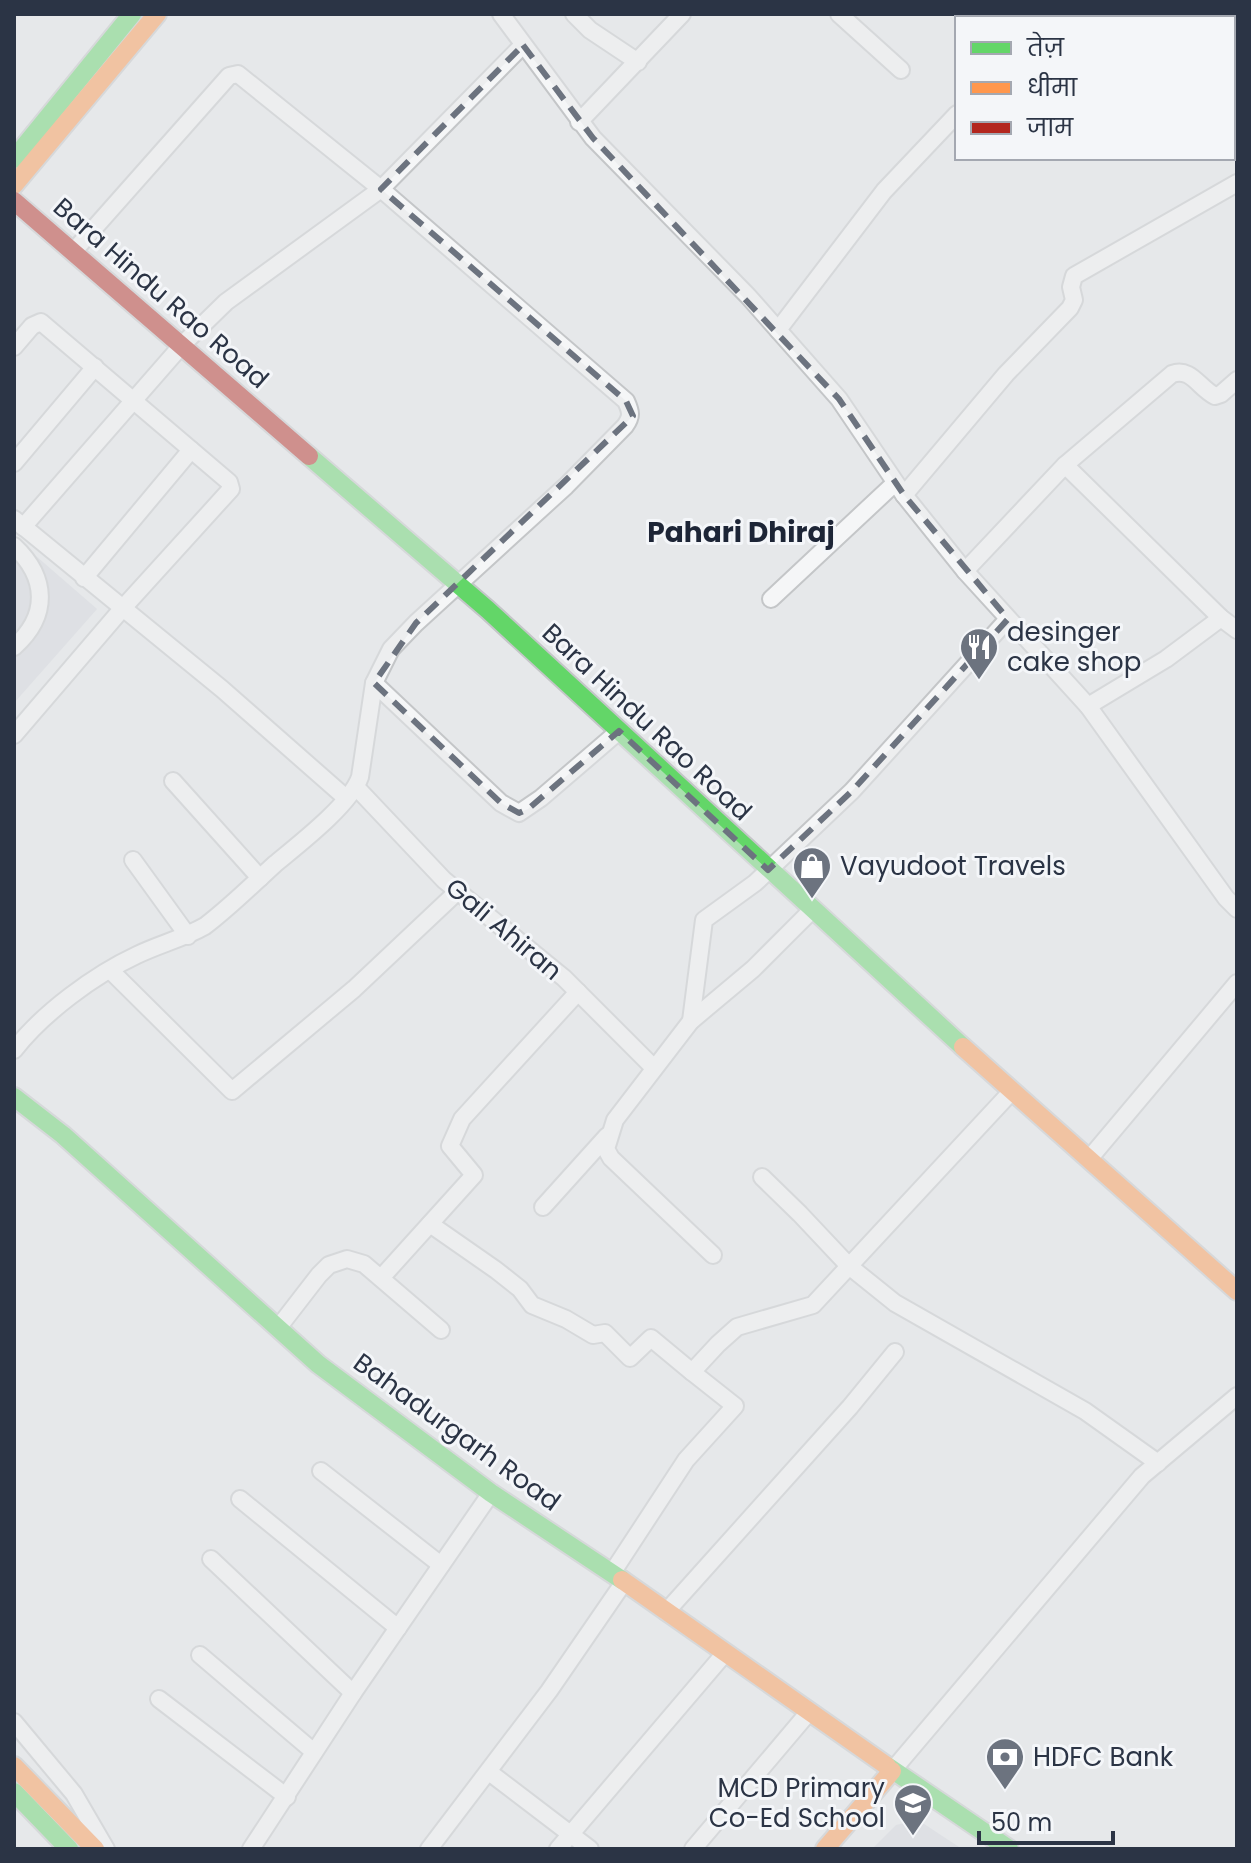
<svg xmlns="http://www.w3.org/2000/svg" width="1251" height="1863" font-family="Poppins,'Noto Sans Devanagari',sans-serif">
<rect width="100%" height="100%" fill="#e6e8ea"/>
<g fill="#d4d7dd">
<polygon points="14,537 97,609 14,703"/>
<polygon points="918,1820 962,1849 872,1849 896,1825"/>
</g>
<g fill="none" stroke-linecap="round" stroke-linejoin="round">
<defs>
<g id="street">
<polyline points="501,14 593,138 748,296 839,399 904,495 965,571 1088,706 1226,898 1237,909"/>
<polyline points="574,14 590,30 638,62"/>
<polyline points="839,14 901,70"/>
<polyline points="1048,18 1051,14"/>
<polyline points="1164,18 1165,14"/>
<polyline points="579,122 682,14"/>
<polyline points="778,330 884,191 957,114"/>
<polyline points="14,347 32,326 41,322 229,482 231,489 122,609 14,735"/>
<polyline points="14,463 95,367"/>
<path d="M 1065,465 L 1172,374 C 1191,367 1199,388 1215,396 L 1221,394 L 1237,380"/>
<polyline points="904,495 1006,374 1070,308 1074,300 1071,287 1074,276 1237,183"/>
<polyline points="14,519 222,689 346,798"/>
<polyline points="23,527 182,345 226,302 381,189 523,45"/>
<path d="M 14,546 C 48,578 49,616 14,647"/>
<polyline points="965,571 1065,465 1221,618 1237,630"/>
<polyline points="84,578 191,450"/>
<polyline points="771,599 895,483"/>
<polyline points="374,683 501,803 519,813 541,798 619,731"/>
<polyline points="1088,706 1166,659 1221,618"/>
<polyline points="173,781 260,878"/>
<polyline points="356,787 444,880 564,978 654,1068"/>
<polyline points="133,860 188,936"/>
<polyline points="110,970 232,1091 354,989 458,891"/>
<polyline points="691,1021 704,920 755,883 852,791 1008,619"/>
<path d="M 14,1050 C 43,1013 94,975 137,955 C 160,944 184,938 205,926 C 230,907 252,885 275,864 C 299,844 350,805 360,777 L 374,683 L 391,649 L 416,623 L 566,486 L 625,426 C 632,416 631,412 626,401 L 381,189 L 238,74 L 229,76 L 73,252"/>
<polyline points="1089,1159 1237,983"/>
<polyline points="762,1177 800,1214 849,1266 895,1303 1085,1411 1158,1463"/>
<polyline points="543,1207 607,1136"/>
<polyline points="430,1224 496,1270 520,1289 532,1305 566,1319 593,1335 605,1333 630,1358 651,1338 692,1372"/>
<polyline points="713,1255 611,1158 606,1149 615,1120 691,1021 753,969 812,910"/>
<polyline points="381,1278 474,1175 450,1146 462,1119 578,992"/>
<polyline points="278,1328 319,1275 329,1265 347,1259 364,1264 441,1330"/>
<polyline points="321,1471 441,1565"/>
<polyline points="240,1499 398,1628"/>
<polyline points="211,1559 353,1693"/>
<polyline points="612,1573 686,1460 735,1406 692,1372 718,1344 737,1327 813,1305 1012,1091"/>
<polyline points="666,1612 850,1407 895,1352"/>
<polyline points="200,1655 314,1752"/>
<polyline points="159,1699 287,1797"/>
<polyline points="14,1722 74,1794 106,1849"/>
<polyline points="892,1771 1142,1476 1237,1396"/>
<polyline points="489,1772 590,1849"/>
<polyline points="251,1849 353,1693 491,1493"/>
<polyline points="429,1849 549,1691 624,1582"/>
<polyline points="558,1849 725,1653"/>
<polyline points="693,1849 809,1712"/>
</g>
<g id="fast">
<polyline points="14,159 132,14"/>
<polyline points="309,456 488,610 963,1047"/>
<polyline points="14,1097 63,1135 318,1364 491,1493 622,1580"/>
<polyline points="887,1766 1009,1849"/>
<polyline points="14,1792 69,1849"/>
</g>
<g id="slow">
<polyline points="14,185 157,14"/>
<polyline points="963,1047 1237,1291"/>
<polyline points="622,1580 887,1766"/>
<polyline points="14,1766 95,1849"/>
<polyline points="825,1849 892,1771"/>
</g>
<polyline id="jam" points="14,201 309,456"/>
</defs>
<use href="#street" stroke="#c4c6c8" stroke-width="20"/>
<use href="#fast" stroke="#c4c6c8" stroke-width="22"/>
<use href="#slow" stroke="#c4c6c8" stroke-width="22"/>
<use href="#jam" stroke="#c4c6c8" stroke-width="22"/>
<use href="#street" stroke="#f5f6f7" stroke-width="16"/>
<use href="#fast" stroke="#63d668" stroke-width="18"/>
<use href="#slow" stroke="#ff974d" stroke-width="18"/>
<use href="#jam" stroke="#b3261e" stroke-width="18"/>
</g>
<path d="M0 0H1251V1863H0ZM 523,45 L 593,138 L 839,399 L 904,495 L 1008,619 L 852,791 L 768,870 L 619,731 L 528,809 L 519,813 L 501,803 L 374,683 L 416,623 L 633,416 L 626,401 L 381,189 Z" fill="#e6e8ea" fill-opacity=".55" fill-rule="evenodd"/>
<path fill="none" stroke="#6c737f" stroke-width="6" stroke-dasharray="16 10" stroke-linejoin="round" d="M 523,45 L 593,138 L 839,399 L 904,495 L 1008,619 L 852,791 L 768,870 L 619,731 L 528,809 L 519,813 L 501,803 L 374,683 L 416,623 L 633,416 L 626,401 L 381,189 Z"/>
<defs>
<symbol id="restaurant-pin" viewBox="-11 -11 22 30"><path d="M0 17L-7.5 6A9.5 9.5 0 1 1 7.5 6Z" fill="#6c737f" stroke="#f4f6f9"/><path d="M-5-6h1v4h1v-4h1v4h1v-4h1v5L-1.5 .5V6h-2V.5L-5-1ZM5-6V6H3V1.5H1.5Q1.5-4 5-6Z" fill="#fff"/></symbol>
<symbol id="shop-pin" viewBox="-11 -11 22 30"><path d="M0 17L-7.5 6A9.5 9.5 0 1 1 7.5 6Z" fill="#6c737f" stroke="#f4f6f9"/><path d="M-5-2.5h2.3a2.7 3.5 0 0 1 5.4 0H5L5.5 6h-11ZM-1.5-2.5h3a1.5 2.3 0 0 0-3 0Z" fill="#fff"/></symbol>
<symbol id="bank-pin" viewBox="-11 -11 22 30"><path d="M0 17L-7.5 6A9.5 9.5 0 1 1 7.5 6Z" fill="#6c737f" stroke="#f4f6f9"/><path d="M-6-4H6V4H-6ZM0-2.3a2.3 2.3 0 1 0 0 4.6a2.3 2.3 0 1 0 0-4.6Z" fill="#fff"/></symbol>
<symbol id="school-pin" viewBox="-11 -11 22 30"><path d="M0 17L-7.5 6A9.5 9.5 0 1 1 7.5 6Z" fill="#6c737f" stroke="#f4f6f9"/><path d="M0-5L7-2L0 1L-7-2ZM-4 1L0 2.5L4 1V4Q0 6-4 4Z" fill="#fff"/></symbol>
</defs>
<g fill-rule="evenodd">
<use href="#restaurant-pin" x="957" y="625" width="44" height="60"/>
<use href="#shop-pin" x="790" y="844" width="44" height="60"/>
<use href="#bank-pin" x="983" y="1735" width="44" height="60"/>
<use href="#school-pin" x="891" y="1781" width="44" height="60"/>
</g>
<g text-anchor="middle" stroke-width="6" stroke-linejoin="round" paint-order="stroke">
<g font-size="26" fill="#2b3445" stroke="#f4f6f9">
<text transform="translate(161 293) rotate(41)" y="9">Bara Hindu Rao Road</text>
<text transform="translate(647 722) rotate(43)" y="9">Bara Hindu Rao Road</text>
<text transform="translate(504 929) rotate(40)" y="9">Gali Ahiran</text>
<text transform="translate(457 1432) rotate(36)" y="9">Bahadurgarh Road</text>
</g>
<g font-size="26" fill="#2b3445" stroke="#f4f6f9" text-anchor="start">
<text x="1007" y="641">desinger<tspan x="1007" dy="30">cake shop</tspan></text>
<text x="840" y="875">Vayudoot Travels</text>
<text x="1033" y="1766">HDFC Bank</text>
<text x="885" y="1797" text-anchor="end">MCD Primary<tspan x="885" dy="30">Co-Ed School</tspan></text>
</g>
<g font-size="28" font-weight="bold" fill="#1d2536" stroke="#f4f6f9">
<text x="741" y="542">Pahari Dhiraj</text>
</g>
</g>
<rect width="1251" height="1863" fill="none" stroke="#2b3445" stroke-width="32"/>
<rect x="955" y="16" width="280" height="144" fill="#f4f6f9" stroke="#a4a8b1" stroke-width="2"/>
<rect x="971" y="42" width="40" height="12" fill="#63d668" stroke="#a4a8b1" stroke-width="2"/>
<text x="1027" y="56" font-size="24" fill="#2b3445">तेज़</text>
<rect x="971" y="82" width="40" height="12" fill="#ff974d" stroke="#a4a8b1" stroke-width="2"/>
<text x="1027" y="96" font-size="24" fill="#2b3445">धीमा</text>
<rect x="971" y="122" width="40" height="12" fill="#b3261e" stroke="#a4a8b1" stroke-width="2"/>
<text x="1027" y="136" font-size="24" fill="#2b3445">जाम</text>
<path d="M979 1831v12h134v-12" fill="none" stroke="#2b3445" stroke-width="4"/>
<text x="991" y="1831" font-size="24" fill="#2b3445" stroke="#f4f6f9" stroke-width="6" paint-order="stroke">50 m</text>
</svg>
